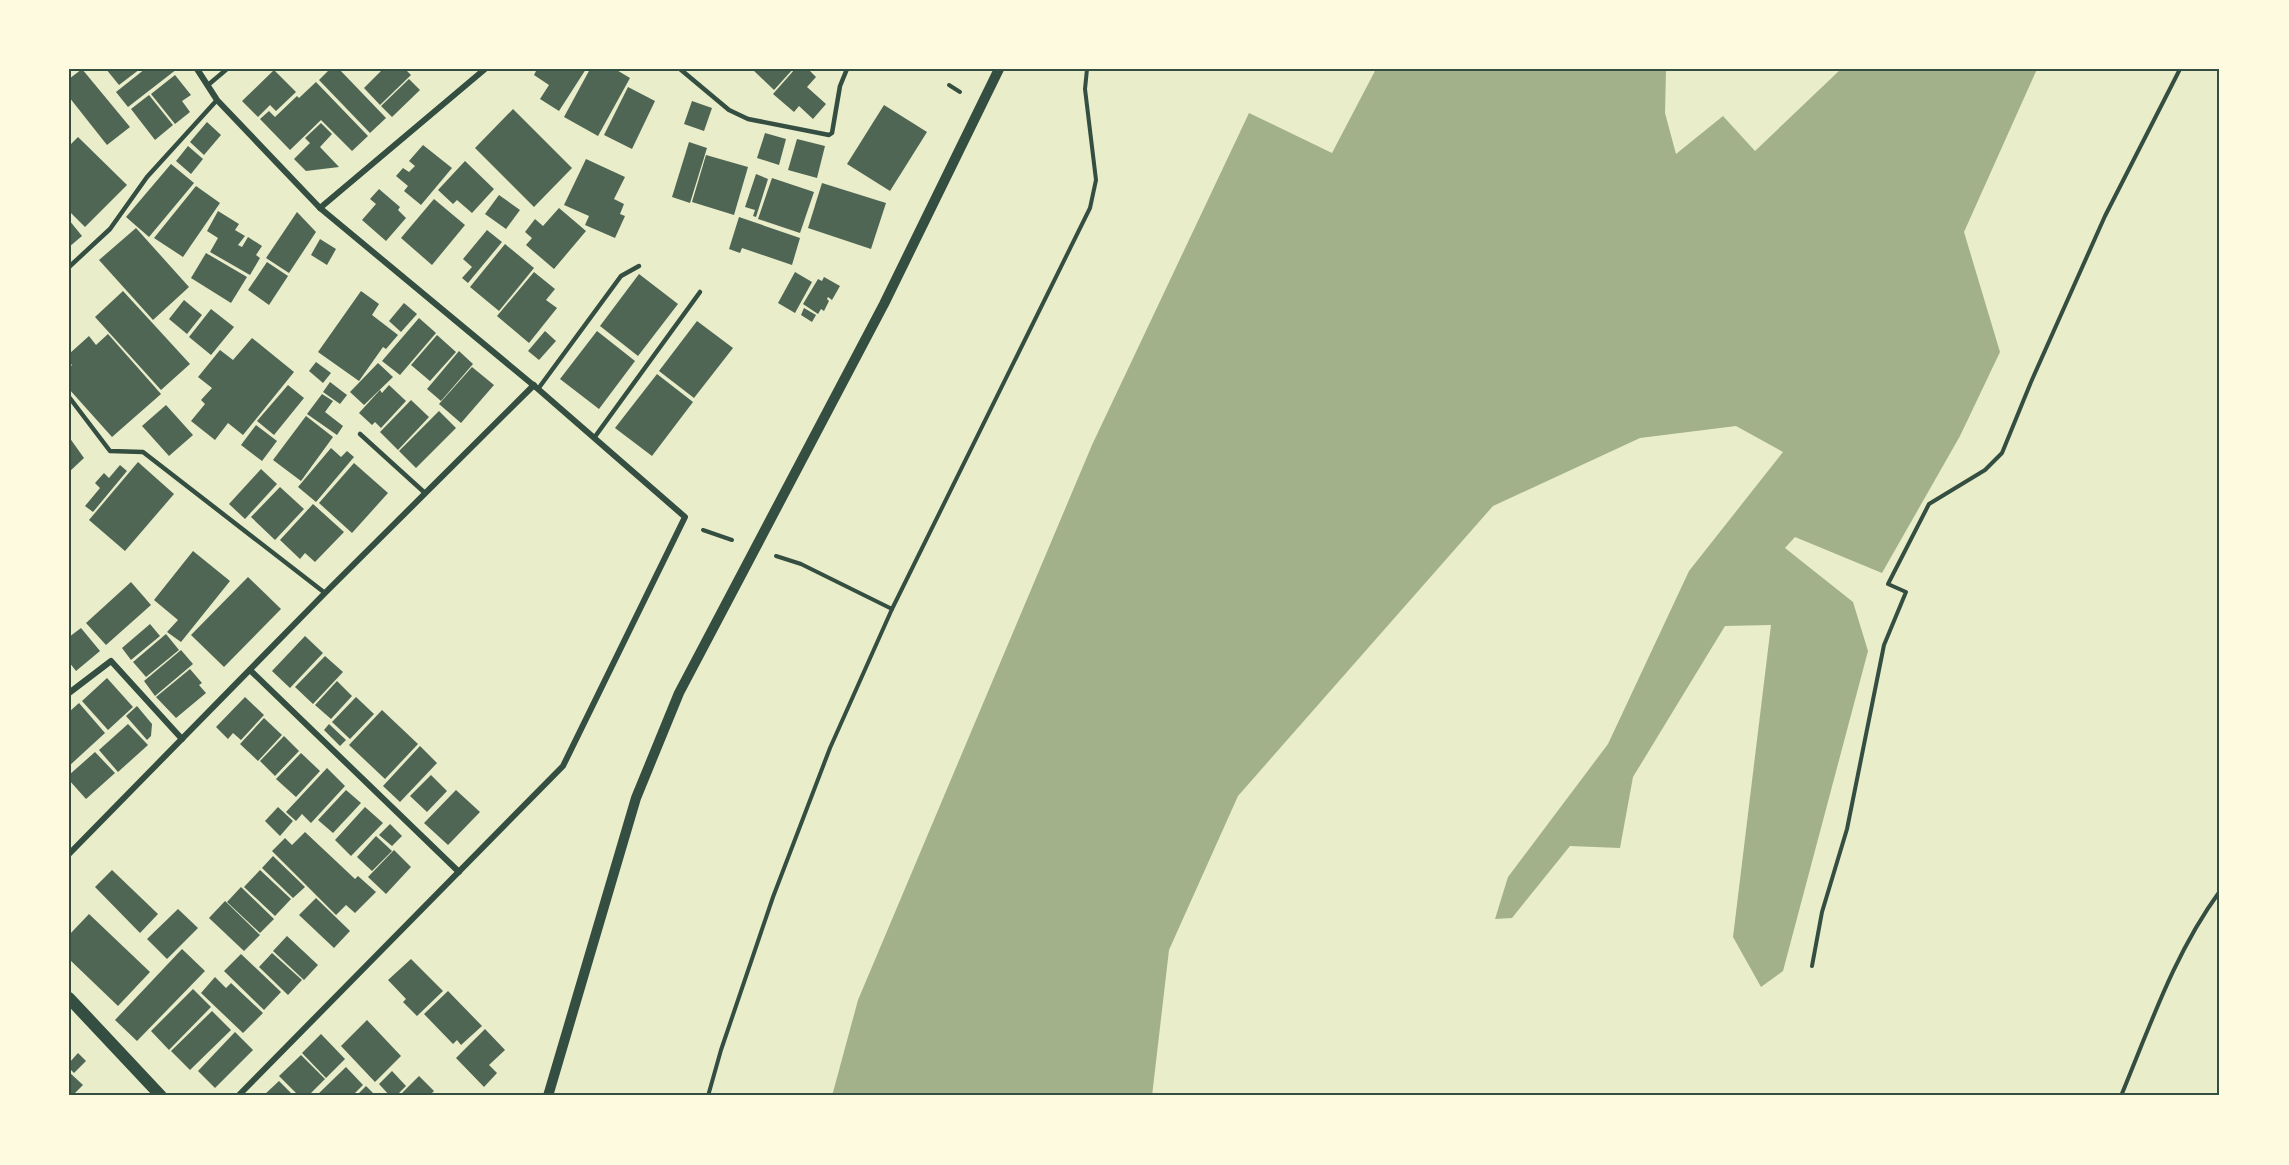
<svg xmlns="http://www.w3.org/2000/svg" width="2289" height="1165" font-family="Jost,sans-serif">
<rect width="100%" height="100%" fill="#e9edc9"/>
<polygon fill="#a3b18a" points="1376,69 1666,69 1665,113 1676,154 1723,116 1755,151 1841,69 2037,69 1964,232 2000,352 1960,436 1882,573 1795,537 1785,548 1853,602 1868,651 1783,971 1761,987 1733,937 1771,625 1725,626 1633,777 1620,848 1570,846 1512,918 1495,919 1508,877 1608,744 1689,571 1783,452 1736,426 1640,438 1493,506 1238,796 1169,950 1152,1096 832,1096 858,1000 1092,445 1249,113 1332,153"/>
<g fill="#4f6655">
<polygon points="82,69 130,127 107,145 69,97 69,79"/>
<polygon points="106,69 140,69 119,85"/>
<polygon points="145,69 177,69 128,107 116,92"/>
<polygon points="330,69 339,69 386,118 370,133 319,80"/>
<polygon points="383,69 405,69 411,75 380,105 364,88"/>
<polygon points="537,69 586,69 559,111 540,99 549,85 534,75"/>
<polygon points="590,69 615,69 630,78 598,136 564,117"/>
<polygon points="752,69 793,69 774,90"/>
<polygon points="795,69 808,69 816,77 807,87 826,104 813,119 799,106 794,112 773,94"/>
<polygon points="274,70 296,92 276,111 270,105 258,117 242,101"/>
<polygon points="175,75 191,95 182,101 190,112 175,124 151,94"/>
<polygon points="409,79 420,90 392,117 381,106"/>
<polygon points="316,82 368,136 352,151 321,120 290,150 260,119 269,111 275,117 297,96 299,98"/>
<polygon points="628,87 655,101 632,149 604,135"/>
<polygon points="149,95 173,125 155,140 131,109"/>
<polygon points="692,101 712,108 704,131 684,124"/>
<polygon points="884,105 927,132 890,191 847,164"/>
<polygon points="513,109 572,168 534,207 475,148"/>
<polygon points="207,122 221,135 204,155 190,142"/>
<polygon points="321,123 332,134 320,147 339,167 306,171 294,159 310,143 305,138"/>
<polygon points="765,133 786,139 779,165 757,158"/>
<polygon points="78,137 127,185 85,227 69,211 69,146"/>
<polygon points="797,139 825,146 817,178 788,170"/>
<polygon points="689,142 707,148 690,203 672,197"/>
<polygon points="423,145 452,168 421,205 404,191 408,186 396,176 403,168 409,172 415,166 409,161"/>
<polygon points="188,146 203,159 191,174 176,161"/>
<polygon points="706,155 748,167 734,215 692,202"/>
<polygon points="586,159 625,177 614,199 624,204 620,214 625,216 615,238 585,225 589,216 564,205"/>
<polygon points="465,161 494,189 472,213 457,200 453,204 438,190"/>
<polygon points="171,164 194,183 149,237 126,217"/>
<polygon points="756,174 768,179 756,217 753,216 755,210 745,207"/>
<polygon points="772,178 814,192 800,233 758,219"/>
<polygon points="822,183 886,203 871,249 808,228"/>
<polygon points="196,186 220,203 183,257 154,238"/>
<polygon points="379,189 400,207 398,210 406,218 386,241 362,220 376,204 370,199"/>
<polygon points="499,195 520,210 506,229 485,214"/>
<polygon points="434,199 465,225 432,265 401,238"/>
<polygon points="559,208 586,231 554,269 526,245 532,238 525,232 535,219 543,226"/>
<polygon points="218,211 239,224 235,230 245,236 238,245 242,247 248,237 262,246 256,255 260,258 250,275 210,252 218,238 207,231"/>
<polygon points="297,212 316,232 289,273 266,258"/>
<polygon points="739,217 800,238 792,265 742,248 740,253 729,249"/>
<polygon points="69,220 82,236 69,247"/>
<polygon points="136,228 189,287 153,320 99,260"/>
<polygon points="487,230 502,242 468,283 462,278 472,267 463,259"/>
<polygon points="320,239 336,249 327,265 311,255"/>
<polygon points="505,244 534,268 499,311 470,287"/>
<polygon points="206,253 247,277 231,303 191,278"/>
<polygon points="267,262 288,276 269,305 248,290"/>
<polygon points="534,272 555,289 546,300 557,308 529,343 497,316"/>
<polygon points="795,272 812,282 795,313 778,303"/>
<polygon points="639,274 678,304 638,356 600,326"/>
<polygon points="824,277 840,286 832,300 828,297 827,299 829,301 824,311 821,309 818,314 803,304 818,279 822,281"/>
<polygon points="123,291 190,364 161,390 95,317"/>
<polygon points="361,291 379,304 372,315 398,335 386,349 383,347 359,381 318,352"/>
<polygon points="184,300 202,315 187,334 169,319"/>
<polygon points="404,303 417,314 401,332 389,321"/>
<polygon points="804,308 816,315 812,322 801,315"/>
<polygon points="211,309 234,327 211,355 189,337"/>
<polygon points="419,318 436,333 400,375 382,361"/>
<polygon points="697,321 733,348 694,398 659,371"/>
<polygon points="545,331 556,341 539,360 528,351"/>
<polygon points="597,331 635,361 599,409 560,379"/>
<polygon points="108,334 161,394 112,437 69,389 69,368 72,365 69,362 69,354 89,336 96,345"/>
<polygon points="437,335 456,352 430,381 411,365"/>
<polygon points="252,338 294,372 243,435 228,423 215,440 191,421 205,404 201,400 212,388 198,377 220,350 233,360"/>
<polygon points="459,351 473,364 441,401 427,389"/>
<polygon points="316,362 331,373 323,383 309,371"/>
<polygon points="378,363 393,377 364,405 350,392"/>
<polygon points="472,367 494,385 461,423 439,404"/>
<polygon points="657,374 693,402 652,456 615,428"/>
<polygon points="330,382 347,395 340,404 323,392"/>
<polygon points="288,385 304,398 274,435 257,421"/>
<polygon points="389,385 406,401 381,428 375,422 372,425 359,413 380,390 382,393"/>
<polygon points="322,394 333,401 325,412 343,426 337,435 307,414"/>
<polygon points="411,400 429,417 398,450 380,432"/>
<polygon points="166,405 193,435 169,456 142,426"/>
<polygon points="439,411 456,428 416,468 399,451"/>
<polygon points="306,416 333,437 301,481 273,460"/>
<polygon points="256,425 277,441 262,461 241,445"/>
<polygon points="69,437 84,458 69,472"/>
<polygon points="331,448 341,457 347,451 354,457 316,502 298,487"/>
<polygon points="138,462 174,494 125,551 89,520"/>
<polygon points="354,463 388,493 352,533 319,503"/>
<polygon points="120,465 127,471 93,512 85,506 100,488 95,483 104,473 109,478"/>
<polygon points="261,469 277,484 245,519 229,504"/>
<polygon points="280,487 304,509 275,540 251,517"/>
<polygon points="313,504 344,532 315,562 305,553 300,559 280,540"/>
<polygon points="193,551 230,581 181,642 167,632 178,620 154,600"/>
<polygon points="248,577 281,609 224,667 191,635"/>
<polygon points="131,582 151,605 106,645 86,623"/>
<polygon points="150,624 160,636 131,660 122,648"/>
<polygon points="81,628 100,651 76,671 69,662 69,637"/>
<polygon points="166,634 179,650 146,677 133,662"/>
<polygon points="305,636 323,653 290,688 272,671"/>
<polygon points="181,650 193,664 155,696 144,681"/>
<polygon points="325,656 343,672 313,704 295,687"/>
<polygon points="190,669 202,683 199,685 206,693 176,718 156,697"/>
<polygon points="107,678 133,707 108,730 82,701"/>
<polygon points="337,681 352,696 331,719 315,705"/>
<polygon points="245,697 264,715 241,740 233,733 228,739 216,727"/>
<polygon points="356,697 374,714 350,739 332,722"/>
<polygon points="79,703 105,733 69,766 69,712"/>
<polygon points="137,706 152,724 151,736 147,740 126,716"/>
<polygon points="382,710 418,744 385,779 349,745"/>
<polygon points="264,718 282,735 258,761 240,744"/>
<polygon points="128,724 148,745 118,772 99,750"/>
<polygon points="329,724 346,740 340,746 324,730"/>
<polygon points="284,736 299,751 275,776 260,761"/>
<polygon points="420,746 437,763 400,802 383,786"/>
<polygon points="95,752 115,773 86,799 69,780 69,775"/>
<polygon points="301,753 320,771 296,797 276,779"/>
<polygon points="327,768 345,786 311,823 302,814 296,821 286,812"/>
<polygon points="431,775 447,791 427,812 410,796"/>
<polygon points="346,790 361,803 333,833 318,820"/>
<polygon points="456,790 480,812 448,845 424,823"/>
<polygon points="278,807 293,821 280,836 265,821"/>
<polygon points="365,807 383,823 351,856 335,840"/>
<polygon points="390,824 402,836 392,846 379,835"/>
<polygon points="305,832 355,879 358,876 376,892 355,913 346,905 336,915 272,851 285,838 292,845"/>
<polygon points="376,836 392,851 372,871 357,857"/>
<polygon points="394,850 411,867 386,894 368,877"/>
<polygon points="273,856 305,887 293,898 262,868"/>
<polygon points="112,870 158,914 140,933 95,887"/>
<polygon points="260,870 291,899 275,916 244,887"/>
<polygon points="241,887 274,919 260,933 227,902"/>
<polygon points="316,898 350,931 334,948 299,915"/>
<polygon points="225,901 260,935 244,951 209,918"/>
<polygon points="178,909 198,928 167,959 147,939"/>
<polygon points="89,914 150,972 118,1006 69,959 69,935"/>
<polygon points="287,936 318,965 304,980 273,951"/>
<polygon points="182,949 205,971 137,1041 115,1020"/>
<polygon points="272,953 302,980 288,995 259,967"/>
<polygon points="241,954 281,992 264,1010 224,971"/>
<polygon points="411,959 443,991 417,1016 403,1002 406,999 388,980"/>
<polygon points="215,977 226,988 231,983 263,1013 243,1033 201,993"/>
<polygon points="193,989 211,1007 169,1050 151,1031"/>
<polygon points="448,991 482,1026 461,1045 457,1040 453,1044 424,1014"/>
<polygon points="212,1011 231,1030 190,1070 171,1051"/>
<polygon points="367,1020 401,1056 375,1082 341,1046"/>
<polygon points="485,1029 505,1050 489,1065 497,1073 484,1087 456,1058"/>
<polygon points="235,1032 253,1050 215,1088 198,1071"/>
<polygon points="321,1034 345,1059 326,1078 302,1053"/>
<polygon points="78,1053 86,1061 74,1073 69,1068 69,1063"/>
<polygon points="301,1055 325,1079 308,1096 299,1096 279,1076"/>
<polygon points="346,1067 363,1085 352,1096 316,1096"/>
<polygon points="392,1071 406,1086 396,1096 390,1096 379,1084"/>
<polygon points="69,1072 83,1085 72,1096 69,1096"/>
<polygon points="419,1076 434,1091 429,1096 399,1096"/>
<polygon points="279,1081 294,1096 263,1096"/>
<polygon points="366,1086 376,1096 356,1096"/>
</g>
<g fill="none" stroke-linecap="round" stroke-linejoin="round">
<g stroke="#344e41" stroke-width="4">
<polyline points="949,85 960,92"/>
<polyline points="703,530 732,540"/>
<polyline points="776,556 801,564 892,609"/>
<polyline points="1812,966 1822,912 1847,829 1884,645 1906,592 1888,584 1929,504 1985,470 2002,453 2031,382 2105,216 2180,69"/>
<polyline points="708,1096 721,1050 773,897 830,748 892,609 1090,208 1096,180 1085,89 1087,69"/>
<path d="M 2121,1096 C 2150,1026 2175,952 2220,891"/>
</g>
<g stroke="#344e41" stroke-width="4.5">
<polyline points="680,69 729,110 748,119 829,135 832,133 840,86 847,69"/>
<polyline points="208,85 227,69"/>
<polyline points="69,267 110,229 147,177 217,100"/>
<polyline points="538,389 621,276 639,266"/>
<polyline points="69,397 110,451 143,452 325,593"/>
<polyline points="360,434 425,493"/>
<polyline points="594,438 700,292"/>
</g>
<g stroke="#344e41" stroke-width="6">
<polyline points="197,69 217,100 320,208 538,389 685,517 563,766 238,1096"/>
<polyline points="320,208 485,69"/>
<polyline points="250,670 459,872"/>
<polyline points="69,693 111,661 182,739"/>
<polyline points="69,854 325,593 534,385"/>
</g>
<polyline stroke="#344e41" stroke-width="10" points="548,1096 636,798 679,693 884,304 999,69"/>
<polyline stroke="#344e41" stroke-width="12" points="69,998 161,1096"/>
</g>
<rect width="2289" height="1165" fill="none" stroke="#fefae0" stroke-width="141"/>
<rect x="70" y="70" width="2148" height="1024" fill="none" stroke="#344e41" stroke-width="2"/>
</svg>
